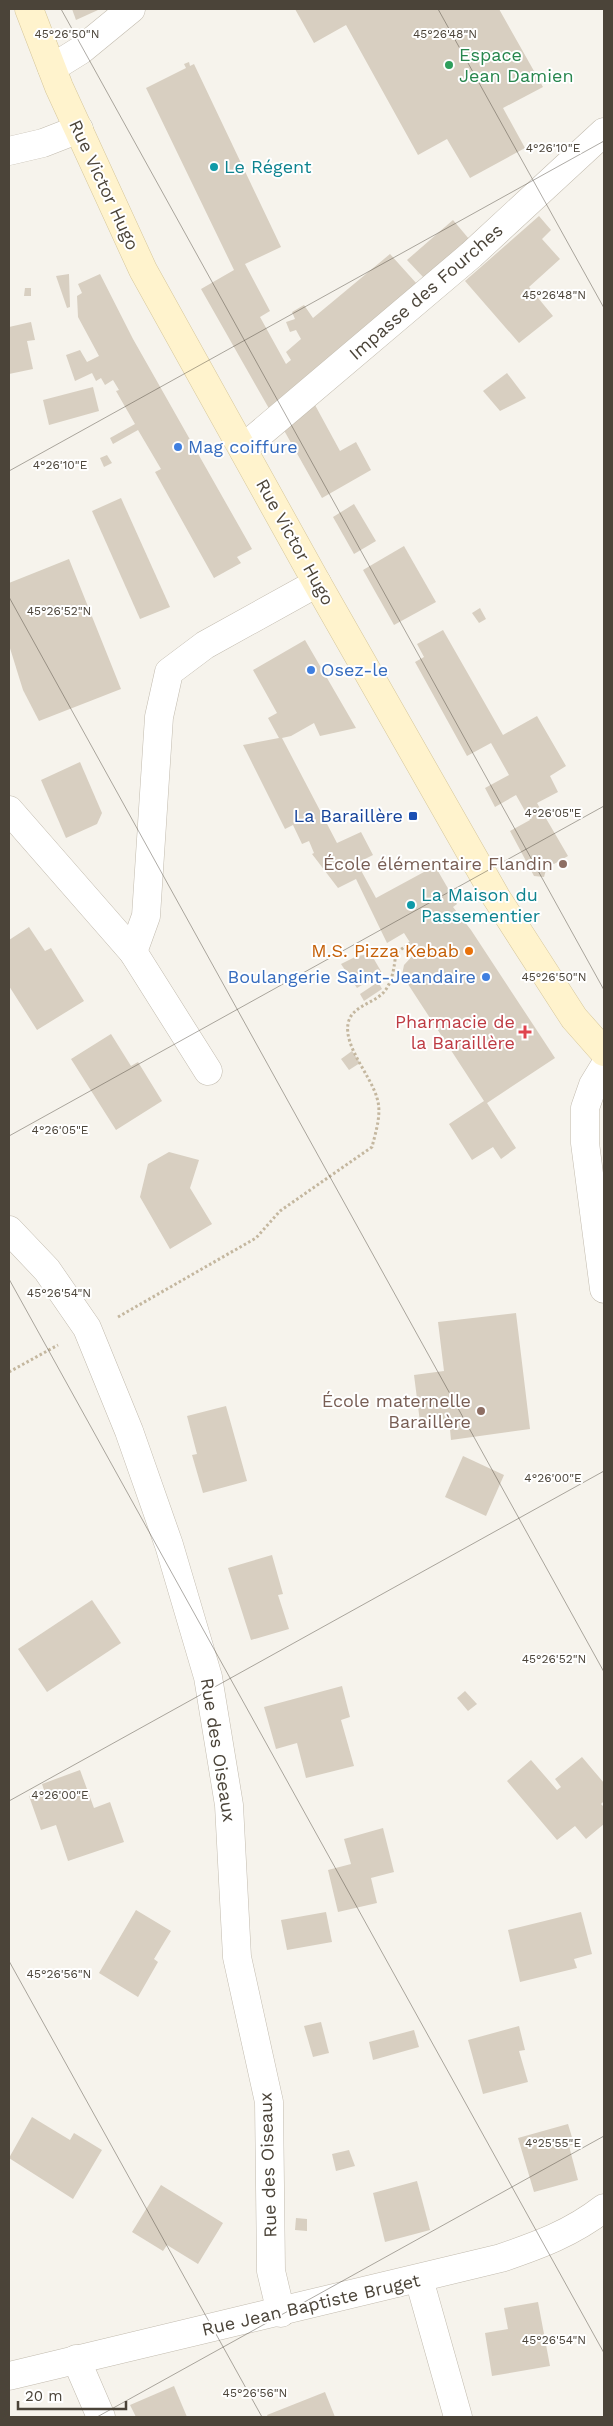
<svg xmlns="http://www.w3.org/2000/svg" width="613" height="2426" font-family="'Work Sans',sans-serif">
<rect width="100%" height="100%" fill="#f6f3ec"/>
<g fill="#d8cfc1">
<polygon points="72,9 97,9 98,10 76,20"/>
<polygon points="295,9 499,9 543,87 503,108 525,148 470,178 447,139 418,155 346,25 314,43"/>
<polygon points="189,62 190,66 194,64 281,247 245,264 270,311 260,317 286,364 291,360 286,352 301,339 296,330 290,332 286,322 295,319 292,312 304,305 313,318 390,254 417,284 271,412 201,289 234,270 146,88 186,68 184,64"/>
<polygon points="539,216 551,230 542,239 560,259 529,287 553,316 519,343 465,281"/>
<polygon points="453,220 469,239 424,278 407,260"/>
<polygon points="69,274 70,307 67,308 56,276"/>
<polygon points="100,274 133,339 252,549 237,557 241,563 214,578 155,472 161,469 138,430 113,444 110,438 135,424 116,391 119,390 113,380 105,385 101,378 96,381 92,373 75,381 66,355 80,350 87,362 99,356 78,317 77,296 82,293 78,284"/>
<polygon points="25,288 31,288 31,296 24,296"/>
<polygon points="31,322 35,340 27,341 33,369 9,374 9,327"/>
<polygon points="507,373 526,398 500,411 483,391"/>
<polygon points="93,387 99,411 49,425 43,400"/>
<polygon points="315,405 340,451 356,442 371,470 322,498 281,425"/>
<polygon points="107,455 112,463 104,467 100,458"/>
<polygon points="121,498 170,607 140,619 92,511"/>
<polygon points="354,504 376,541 354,554 333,517"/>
<polygon points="404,546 436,602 394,625 363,570"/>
<polygon points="69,559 121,689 39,721 23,690 9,645 9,583"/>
<polygon points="480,608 486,619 479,623 472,613"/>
<polygon points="443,630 503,735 537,716 566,766 550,776 558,792 537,803 568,856 554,864 548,863 544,877 534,876 510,831 530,820 516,795 495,807 485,788 509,775 491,743 467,756 415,662 424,657 417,644"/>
<polygon points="305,640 356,728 320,736 314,723 291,736 282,738 337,843 361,832 373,855 357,863 376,898 435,866 457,904 453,907 471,930 555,1058 487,1103 516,1148 501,1159 493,1147 472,1160 449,1124 484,1101 402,975 404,965 416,952 404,933 387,943 356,879 338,888 312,854 314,853 309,841 302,844 293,825 285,829 243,745 279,738 268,718 277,713 253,670"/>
<polygon points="80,762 102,813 97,824 66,838 41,780"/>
<polygon points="29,927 45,951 51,948 84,1001 37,1030 9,986 9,940"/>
<polygon points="371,954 382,973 357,988 341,964 357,956"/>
<polygon points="378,982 382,989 364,1001 360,994"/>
<polygon points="111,1034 131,1066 138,1062 162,1101 116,1130 71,1059"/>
<polygon points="352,1051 360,1063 349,1070 341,1059"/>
<polygon points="169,1152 199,1160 190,1188 212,1224 170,1249 140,1197 148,1164"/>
<polygon points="516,1313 530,1429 451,1440 449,1419 420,1422 414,1375 444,1371 438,1322"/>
<polygon points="226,1406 247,1481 203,1493 192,1455 197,1454 187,1416"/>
<polygon points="463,1456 504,1475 486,1516 445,1497"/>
<polygon points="272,1555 283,1594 278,1595 289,1629 251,1640 228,1568"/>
<polygon points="92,1600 121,1643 47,1692 18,1649"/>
<polygon points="342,1686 350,1717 341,1720 354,1766 306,1778 297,1743 276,1749 264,1707"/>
<polygon points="465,1691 477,1704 468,1711 457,1698"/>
<polygon points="582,1757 604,1783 604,1801 601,1804 604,1807 604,1824 586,1839 575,1826 557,1840 507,1781 531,1760 557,1790 561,1787 555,1779"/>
<polygon points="80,1770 94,1808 110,1802 124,1842 68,1861 56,1825 41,1830 29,1796 44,1790 42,1784"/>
<polygon points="383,1828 394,1872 371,1878 377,1903 338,1912 328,1870 351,1864 344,1839"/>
<polygon points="136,1910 171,1931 154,1959 158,1962 138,1997 99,1973"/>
<polygon points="326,1912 332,1942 287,1950 281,1920"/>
<polygon points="581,1912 592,1954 574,1959 577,1968 520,1982 508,1930"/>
<polygon points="321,2022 329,2053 313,2057 304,2026"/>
<polygon points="519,2026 525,2050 519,2051 528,2082 483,2094 468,2040"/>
<polygon points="414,2030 419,2047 373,2060 369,2042"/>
<polygon points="32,2117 70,2140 74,2133 102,2150 73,2199 9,2158"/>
<polygon points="568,2124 574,2144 569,2146 578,2180 534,2192 518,2138"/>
<polygon points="349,2150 355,2166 336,2171 332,2154"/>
<polygon points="417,2181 430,2230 385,2242 373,2193"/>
<polygon points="161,2185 223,2223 198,2264 167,2245 163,2251 132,2232"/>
<polygon points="296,2218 307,2219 307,2231 295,2230"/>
<polygon points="538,2302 550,2366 492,2376 485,2333 508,2329 504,2308"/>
<polygon points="174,2386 187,2417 136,2417 130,2405"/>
<polygon points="325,2392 335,2417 268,2417 267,2415"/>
</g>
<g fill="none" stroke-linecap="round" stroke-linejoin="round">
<defs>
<g id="minor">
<polyline points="52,68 81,50 131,9"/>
<polyline points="9,151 43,143 79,129"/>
<polyline points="243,448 471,255 604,132"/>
<polyline points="9,810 133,952 208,1071"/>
<polyline points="133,952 146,916 159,717 169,672 205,645 317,583"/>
<polyline points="604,1067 593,1085 585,1108 585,1143 604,1289"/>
<polyline points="9,1230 47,1270 87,1328 129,1431 169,1545 208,1677 229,1805 237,1957 269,2102 271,2271 281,2313"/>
<polyline points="419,2279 458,2417"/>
<polyline points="76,2359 101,2417"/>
<path d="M 9,2376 L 501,2258 C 539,2245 572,2233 604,2208"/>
</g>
<polyline id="secondary" points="29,9 59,87 143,270 317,583 496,897 574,1018 604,1052"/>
</defs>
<use href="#minor" stroke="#c2bbae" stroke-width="29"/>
<use href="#secondary" stroke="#d6c79b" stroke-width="29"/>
<g stroke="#c4b79f" stroke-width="3" stroke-dasharray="2.5 2.5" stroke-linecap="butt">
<polyline points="460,916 469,912"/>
<path d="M 118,1317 L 256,1238 L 280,1211 L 372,1147 C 376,1131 382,1113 377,1098 C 371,1076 344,1047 348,1024 C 351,1006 373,1004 384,992 C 393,981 394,967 396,953 L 410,943"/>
<polyline points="9,1372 58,1345"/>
</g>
<use href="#minor" stroke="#fff" stroke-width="28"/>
<use href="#secondary" stroke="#fff3cd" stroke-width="28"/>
</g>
<path fill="none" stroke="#4b4439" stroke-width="1" stroke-opacity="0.45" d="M 61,9 L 604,990M 438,9 L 604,308M 9,471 L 604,141M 9,597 L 604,1672M 9,1136 L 604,806M 9,1279 L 604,2353M 9,1801 L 604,1471M 9,1961 L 262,2417M 97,2417 L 604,2136"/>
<circle fill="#2e9e5b" stroke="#fff" stroke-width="2" cx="449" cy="65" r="5"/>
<g fill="#0f9aa8" stroke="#fff" stroke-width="2">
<circle cx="214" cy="167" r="5"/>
<circle cx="411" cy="905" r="5"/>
</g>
<g fill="#3f7fe0" stroke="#fff" stroke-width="2">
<circle cx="178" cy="447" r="5"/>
<circle cx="311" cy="670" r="5"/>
<circle cx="486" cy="977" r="5"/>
</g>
<rect fill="#1a4fb4" stroke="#fff" stroke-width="2" x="408" y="811" width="10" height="10" rx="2.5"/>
<g fill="#8d6e63" stroke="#fff" stroke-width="2">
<circle cx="563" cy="864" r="5"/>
<circle cx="481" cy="1411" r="5"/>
</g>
<circle fill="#e8710a" stroke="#fff" stroke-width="2" cx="469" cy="951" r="5"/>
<path fill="#e0444e" stroke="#fff" stroke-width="2" d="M522.5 1024.5h5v5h5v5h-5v5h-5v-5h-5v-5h5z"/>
<g text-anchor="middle" stroke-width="4" stroke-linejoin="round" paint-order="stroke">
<g font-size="18" fill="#27864d" stroke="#fff" text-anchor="start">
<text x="459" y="61">Espace<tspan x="459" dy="21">Jean Damien</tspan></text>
</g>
<g font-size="18" fill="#0d838f" stroke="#fff" text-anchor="start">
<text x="224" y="173">Le Régent</text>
<text x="421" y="901">La Maison du<tspan x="421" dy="21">Passementier</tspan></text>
</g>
<g font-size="18" fill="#4b4439" stroke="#fff">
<text transform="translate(104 185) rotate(65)" y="6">Rue Victor Hugo</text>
<text transform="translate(426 292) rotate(-41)" y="6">Impasse des Fourches</text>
<text transform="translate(295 542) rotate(61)" y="6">Rue Victor Hugo</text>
<text transform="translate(218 1750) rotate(81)" y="6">Rue des Oiseaux</text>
<text transform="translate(268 2165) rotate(-92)" y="6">Rue des Oiseaux</text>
<text transform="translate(311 2305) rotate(-13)" y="6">Rue Jean Baptiste Bruget</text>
</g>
<g font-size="18" fill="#366cbe" stroke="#fff" text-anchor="start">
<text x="188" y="453">Mag coiffure</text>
<text x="321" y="676">Osez-le</text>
<text x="476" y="983" text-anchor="end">Boulangerie Saint-Jeandaire</text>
</g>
<g font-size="18" fill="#164399" stroke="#fff" text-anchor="end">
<text x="403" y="822">La Baraillère</text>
</g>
<g font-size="18" fill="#785e54" stroke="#fff" text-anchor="end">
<text x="553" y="870">École élémentaire Flandin</text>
<text x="471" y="1407">École maternelle<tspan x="471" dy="21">Baraillère</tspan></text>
</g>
<g font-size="18" fill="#c56008" stroke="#fff" text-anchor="end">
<text x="459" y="957">M.S. Pizza Kebab</text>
</g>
<g font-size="18" fill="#be3a42" stroke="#fff" text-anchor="end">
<text x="515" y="1028">Pharmacie de<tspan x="515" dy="21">la Baraillère</tspan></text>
</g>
</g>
<g font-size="12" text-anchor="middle" fill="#4b4439" stroke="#fff" stroke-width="4" stroke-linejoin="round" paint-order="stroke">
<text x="67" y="38">45°26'50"N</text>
<text x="445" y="38">45°26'48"N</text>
<text x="553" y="152">4°26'10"E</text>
<text x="554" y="299">45°26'48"N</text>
<text x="60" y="469">4°26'10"E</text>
<text x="59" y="615">45°26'52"N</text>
<text x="553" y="817">4°26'05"E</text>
<text x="554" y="981">45°26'50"N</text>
<text x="60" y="1134">4°26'05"E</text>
<text x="59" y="1297">45°26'54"N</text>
<text x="553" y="1482">4°26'00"E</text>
<text x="554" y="1663">45°26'52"N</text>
<text x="60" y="1799">4°26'00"E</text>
<text x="59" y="1978">45°26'56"N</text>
<text x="553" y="2147">4°25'55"E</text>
<text x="554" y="2344">45°26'54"N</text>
<text x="255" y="2397">45°26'56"N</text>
</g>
<rect width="613" height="2426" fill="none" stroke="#4b4439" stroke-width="20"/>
<path d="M18 2401v8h108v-8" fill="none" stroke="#4b4439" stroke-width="2.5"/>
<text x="25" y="2401" font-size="15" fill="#4b4439" stroke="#ffffff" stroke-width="4" paint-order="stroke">20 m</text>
</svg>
